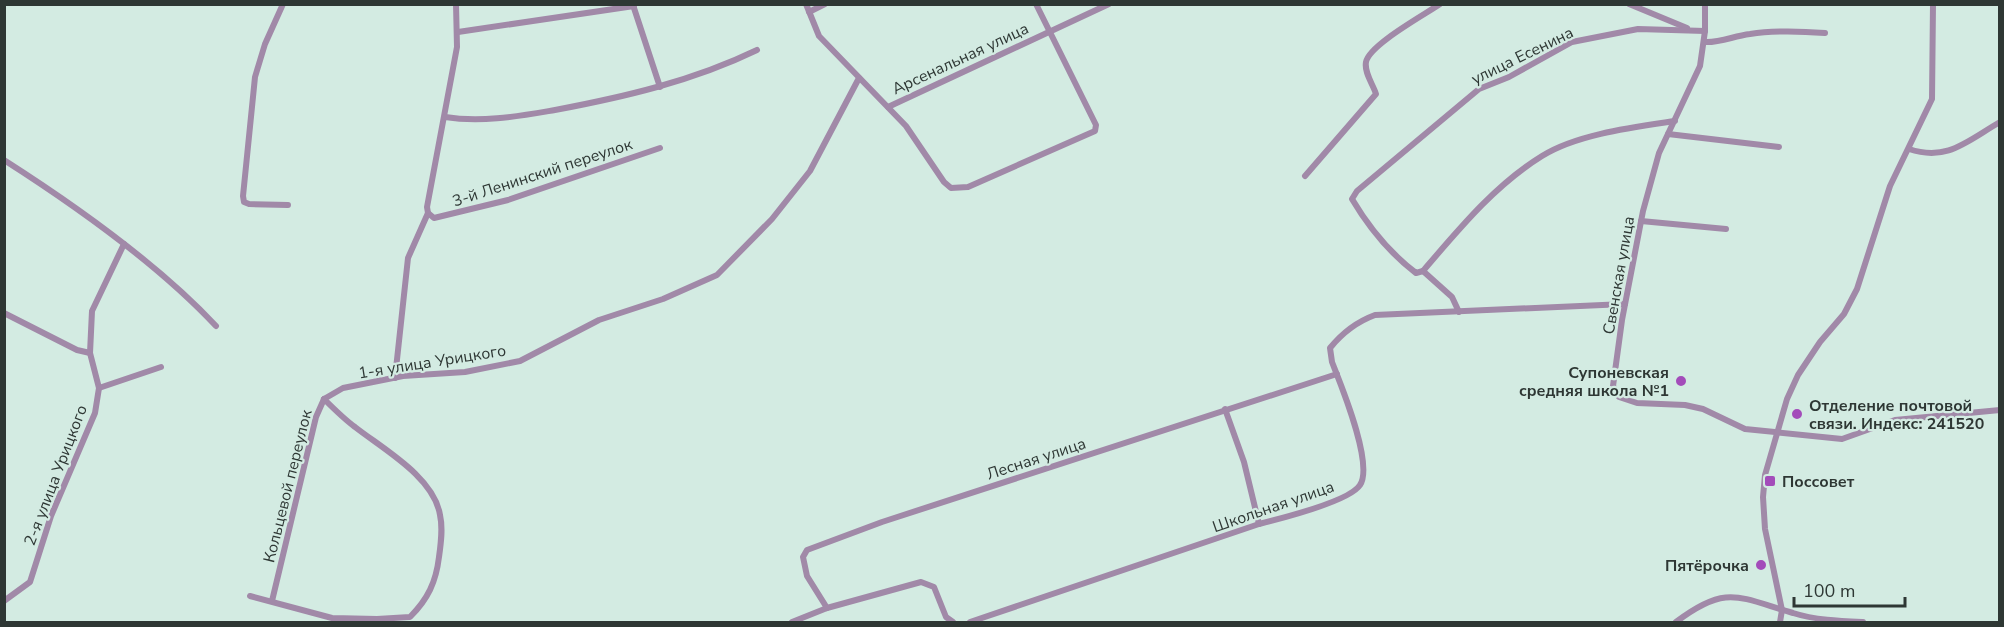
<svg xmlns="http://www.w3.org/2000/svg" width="2004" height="627" font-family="'Nunito Sans',sans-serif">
<rect width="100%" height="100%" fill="#d3ebe2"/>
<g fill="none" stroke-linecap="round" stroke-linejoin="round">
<g stroke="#a189a8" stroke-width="6">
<polyline points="283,4 265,44 255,77 243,196 244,202 249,204 288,205"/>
<polyline points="456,4 457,47 427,207 428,213 434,218 508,200 660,148"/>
<polyline points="806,4 819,36 906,126 944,182 951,188 968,187 1095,131 1096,125 1036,4"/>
<polyline points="1629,4 1687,28"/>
<polyline points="1705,4 1705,31 1700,66 1659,153 1643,211 1622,320 1613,386 1619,397 1637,403 1685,405 1703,409 1745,429 1842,439 1895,420 2000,410"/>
<polyline points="633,5 660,87"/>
<polyline points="809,12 825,4"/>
<polyline points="458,32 634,6"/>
<path d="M 1704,42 C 1721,43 1733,36 1750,34 C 1775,30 1800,31 1825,33"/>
<polyline points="888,107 1109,4"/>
<path d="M 445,117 C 482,123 519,116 555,110 C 624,97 693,81 757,50"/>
<polyline points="1668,134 1779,147"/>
<path d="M 1909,149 C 1947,162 1967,141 2000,122"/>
<path d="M 4,160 C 76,206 158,264 216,326"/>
<path d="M 1305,176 L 1376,94 C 1373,84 1364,73 1366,62 C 1369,45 1424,15 1440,4"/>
<polyline points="1641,221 1726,229"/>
<path d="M 1423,271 L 1416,273 C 1391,254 1368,226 1352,199 L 1357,191 L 1479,89 L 1509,77 L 1572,42 L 1638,29 L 1705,31"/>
<path d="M 1459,312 L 1452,297 L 1423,271 C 1459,229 1495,185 1542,156 C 1577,134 1635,127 1675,121"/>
<polyline points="4,313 77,350 90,353"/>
<polyline points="395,378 408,258 428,213"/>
<polyline points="99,388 161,367"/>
<polyline points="324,399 343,388 403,376 465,372 520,361 599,320 663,299 717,275 772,219 810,171 859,78"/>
<polyline points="1225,409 1244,462 1259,524"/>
<path d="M 250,596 L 332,618 L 377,619 L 410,617 C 428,599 436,582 439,557 C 441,543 443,528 440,515 C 434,477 383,449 355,427 C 344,419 334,409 324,399"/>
<polyline points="4,601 30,582 51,516 95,413 99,388 90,353 92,311 124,244"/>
<polyline points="272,601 316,417 324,399"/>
<polyline points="827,608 807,576 803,557 807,550 882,522 1337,374"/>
<polyline points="792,622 827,608 921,582 934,587 946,617 953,622"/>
<path d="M 970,622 L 1259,524 C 1279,519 1350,501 1360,485 C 1374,464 1341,385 1332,362 L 1330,348 C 1343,332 1356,322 1375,315 L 1625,304"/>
<path d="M 1676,622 C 1726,584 1738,597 1793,613 C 1815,620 1840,621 1863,622"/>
<polyline points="1780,622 1782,610 1765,529 1763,497 1765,475 1787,399 1798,375 1820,342 1844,314 1857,289 1890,186 1932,99 1933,4"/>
</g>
</g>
<g fill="#a34cba" stroke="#d3ebe2" stroke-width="2">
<circle cx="1681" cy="381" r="6"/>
<circle cx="1797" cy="414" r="6"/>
<rect x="1764" y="475" width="12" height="12" rx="3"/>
<circle cx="1761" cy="565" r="6"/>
</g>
<g text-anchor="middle" stroke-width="4.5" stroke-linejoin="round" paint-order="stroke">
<g font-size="16" fill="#2e3734" stroke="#d3ebe2">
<text transform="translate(1522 55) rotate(-26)" y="6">улица Есенина</text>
<text transform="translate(960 58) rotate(-25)" y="6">Арсенальная улица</text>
<text transform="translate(542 172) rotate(-18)" y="6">3-й Ленинский переулок</text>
<text transform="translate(1618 275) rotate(-80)" y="6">Свенская улица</text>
<text transform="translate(432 361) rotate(-9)" y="6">1-я улица Урицкого</text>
<text transform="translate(1036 458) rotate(-18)" y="6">Лесная улица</text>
<text transform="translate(55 475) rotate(-69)" y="6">2-я улица Урицкого</text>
<text transform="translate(287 486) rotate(-76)" y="6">Кольцевой переулок</text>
<text transform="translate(1273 506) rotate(-19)" y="6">Школьная улица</text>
</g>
<g font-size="16" font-weight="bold" fill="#2e3734" stroke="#d3ebe2" text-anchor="end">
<text x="1669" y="378">Супоневская<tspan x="1669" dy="18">средняя школа №1</tspan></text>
<text x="1809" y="411" text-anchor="start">Отделение почтовой<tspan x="1809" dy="18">связи. Индекс: 241520</tspan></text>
<text x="1782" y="487" text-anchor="start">Поссовет</text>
<text x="1749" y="571">Пятёрочка</text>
</g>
</g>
<rect width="2004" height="627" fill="none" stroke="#2e3734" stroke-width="12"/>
<path d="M1794 597v9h111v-9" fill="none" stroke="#2e3734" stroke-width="3"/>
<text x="1803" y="597" font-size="18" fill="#2e3734" stroke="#d3ebe2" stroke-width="4.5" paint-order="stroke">100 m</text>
</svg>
